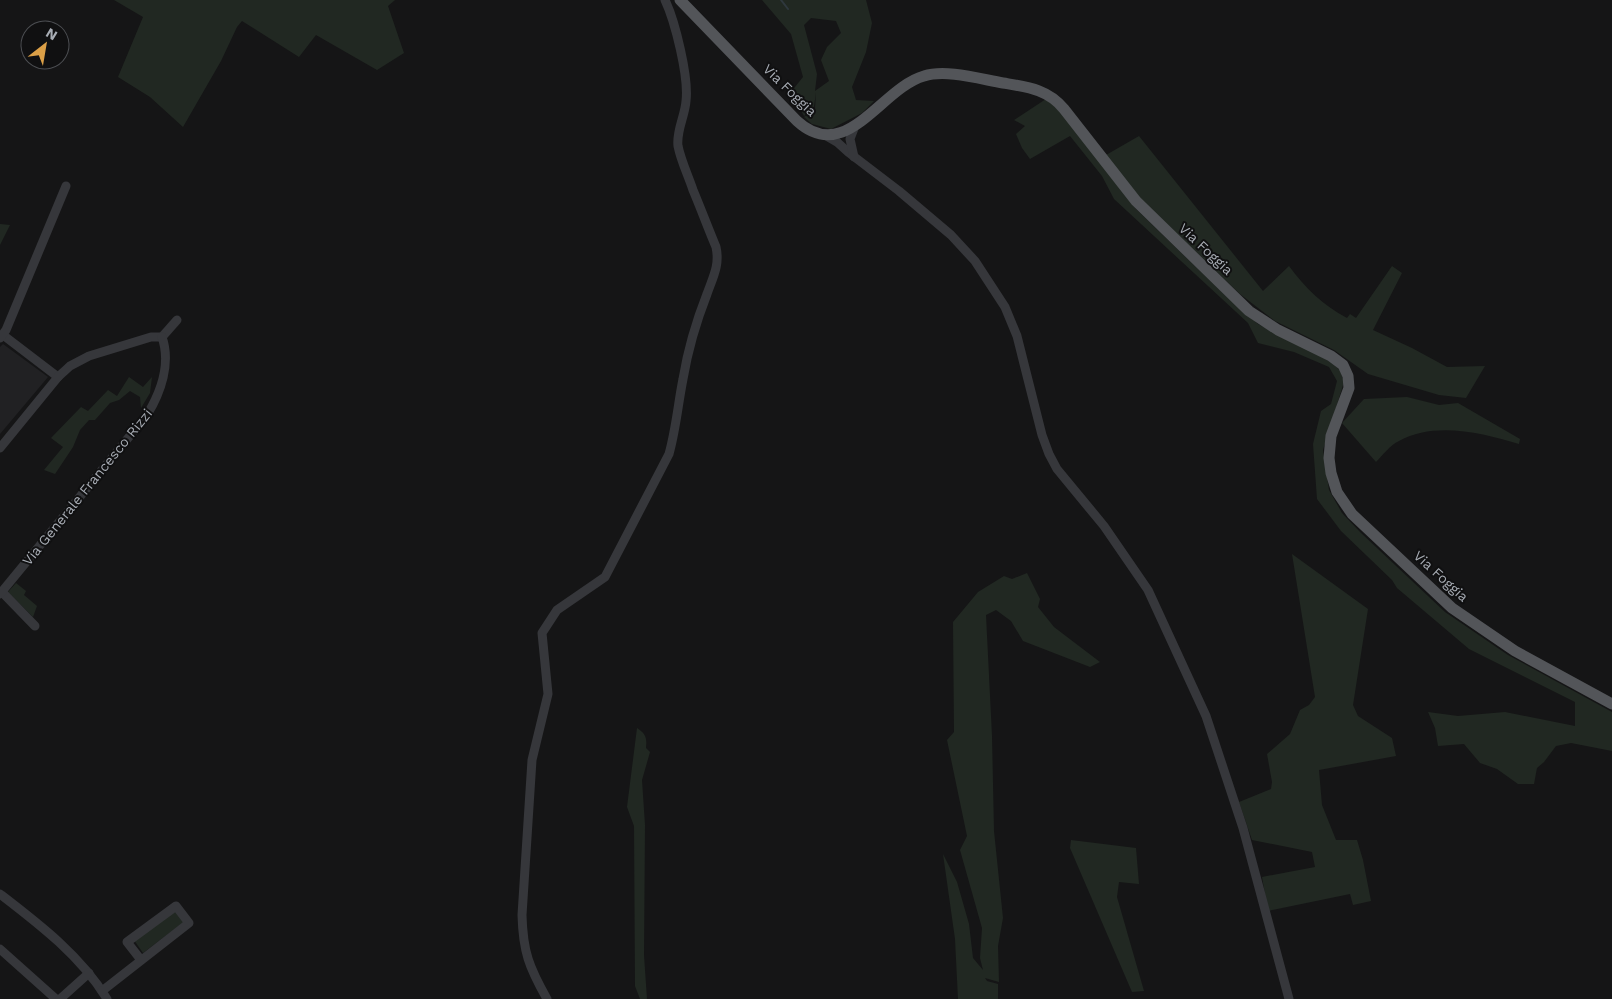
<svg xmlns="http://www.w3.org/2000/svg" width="1612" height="999" font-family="'Work Sans',sans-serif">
<rect width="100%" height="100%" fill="#151516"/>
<polygon fill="#212123" points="3,344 48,377 0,434 0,347"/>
<g fill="#212822" fill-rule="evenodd">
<polygon points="114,0 395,0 388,6 404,53 377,70 316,35 299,57 242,21 237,27 221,61 183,127 150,97 118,77 143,17"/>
<path d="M 762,0 L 866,0 L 872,23 L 866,52 L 852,87 L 856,100 L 874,101 L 862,113 L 831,129 L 812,124 L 804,117 L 815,109 L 816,92 L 814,107 L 804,116 L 791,92 L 803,77 L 791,34 ZM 811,18 L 836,21 L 841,33 L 827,47 L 821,60 L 829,81 L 815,91 L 817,74 L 804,25 Z"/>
<polygon points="1046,99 1065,116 1136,209 1225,295 1258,324 1331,362 1340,370 1344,382 1323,450 1329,490 1342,513 1360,532 1445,612 1508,655 1612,712 1612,751 1571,743 1556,746 1544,762 1537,768 1534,784 1518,784 1497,769 1480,763 1464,744 1438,746 1435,728 1428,712 1458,716 1505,712 1575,726 1575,702 1469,649 1397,588 1392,580 1341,531 1317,499 1313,444 1321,411 1331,404 1337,381 1329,367 1294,352 1258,343 1248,323 1114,199 1102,176 1070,136 1030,159 1022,148 1016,134 1025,126 1014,120"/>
<path d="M 1139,136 L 1263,291 L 1289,266 C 1305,288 1323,305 1347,318 L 1350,314 L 1356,318 L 1392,266 L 1402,273 L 1373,330 L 1412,348 L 1447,367 L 1485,366 L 1466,398 L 1439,395 L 1368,374 L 1334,350 L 1275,321 L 1240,294 L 1140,199 L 1106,155 Z"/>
<polygon points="0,224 10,225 0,245"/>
<polygon points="129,377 143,387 152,377 150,393 141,408 140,397 130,391 119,400 110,403 95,420 89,420 80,430 73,447 55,474 44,470 63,447 51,438 81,407 88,411 108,390 117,396"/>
<path d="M 1407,397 L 1439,405 L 1458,403 L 1520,439 L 1519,444 C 1482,433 1435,421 1399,441 C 1390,445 1383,455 1376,462 L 1342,423 L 1364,399 Z"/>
<polygon points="1292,554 1368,609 1353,705 1358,716 1392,738 1396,756 1319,770 1322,805 1336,840 1357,840 1363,860 1371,901 1353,905 1350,894 1268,911 1262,877 1315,867 1312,852 1252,840 1239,802 1271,789 1272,782 1267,754 1290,734 1300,710 1309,705 1315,697"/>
<polygon points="1027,573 1040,599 1038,607 1054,627 1100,662 1090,667 1023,641 1011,621 996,610 986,615 992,736 994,831 1003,918 998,946 999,982 985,978 987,981 998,984 998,999 958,999 955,939 943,854 957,882 969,924 973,958 983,970 980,958 982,928 960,850 967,836 947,740 954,732 953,622 978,592 1004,576 1012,579"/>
<polygon points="16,583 26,591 24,595 37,606 33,617 8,592"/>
<path d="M 637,728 C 646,734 647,738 646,748 L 650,752 L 642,780 L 645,825 L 644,955 L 647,999 L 640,999 L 635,986 L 634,826 L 627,807 Z"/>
<polygon points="1071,840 1136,848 1139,884 1119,882 1117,897 1144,991 1132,992 1070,848"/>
<polygon points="176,909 185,921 143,953 134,940"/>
</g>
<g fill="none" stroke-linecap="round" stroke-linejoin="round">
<polyline stroke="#2f383e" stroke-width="2" points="781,0 788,9"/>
<g stroke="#36373b" stroke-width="9">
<polyline points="825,135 837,142 848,152 899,191 951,235 975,261 1005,307 1017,336 1042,435 1049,454 1057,469 1104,526 1148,590 1206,716 1243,828 1289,999"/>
<polyline points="854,157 850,139 855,126"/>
<polyline points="3,335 58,377"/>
<polyline points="162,337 177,320"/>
<polyline points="0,338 6,330 66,186"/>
<polyline points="0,448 58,377 70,366 89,356 151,337 162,337"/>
<polyline points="2,592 35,626"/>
<path d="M 0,594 L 147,415 C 161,392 171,363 162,337"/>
<path d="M 0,894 C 39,924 81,956 107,999"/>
<polyline points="0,949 56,999"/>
<polyline points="102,991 189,923 176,906 127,942 141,960"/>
<polyline points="60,999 89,973"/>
<path d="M 547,999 C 529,967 523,952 522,915 L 532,760 L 548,694 L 542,633 L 557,610 L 605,577 L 669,454 C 676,429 678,404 683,379 C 688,349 696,322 707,294 C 713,277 720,265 716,247 C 708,228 701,209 693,190 C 688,175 681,161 678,146 C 676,131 685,116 686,101 C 689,77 675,21 665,0"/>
</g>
<path stroke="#535559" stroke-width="11" d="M 680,0 L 797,121 C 846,166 881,88 924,76 C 946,69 980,79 1003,83 C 1027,87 1048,89 1064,109 L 1136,201 L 1249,311 L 1278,330 L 1331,356 L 1343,365 L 1348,376 L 1349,388 L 1331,436 L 1329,458 L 1331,473 L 1337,492 L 1352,514 L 1452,608 L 1515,651 L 1612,704"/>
</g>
<g text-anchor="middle" stroke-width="4" stroke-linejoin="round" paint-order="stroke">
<g font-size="14" fill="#a8adb5" stroke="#101011">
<text transform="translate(790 90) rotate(44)" y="5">Via Foggia</text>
<text transform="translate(1206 249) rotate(43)" y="5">Via Foggia</text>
<text transform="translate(87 487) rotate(-51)" y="5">Via Generale Francesco Rizzi</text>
<text transform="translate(1441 576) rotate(42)" y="5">Via Foggia</text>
</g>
</g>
<g transform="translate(45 45) rotate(31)"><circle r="24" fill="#101011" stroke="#4d4f53"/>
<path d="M0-4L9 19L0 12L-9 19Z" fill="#dca047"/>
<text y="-8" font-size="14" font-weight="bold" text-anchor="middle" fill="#a8adb5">N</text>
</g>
</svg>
